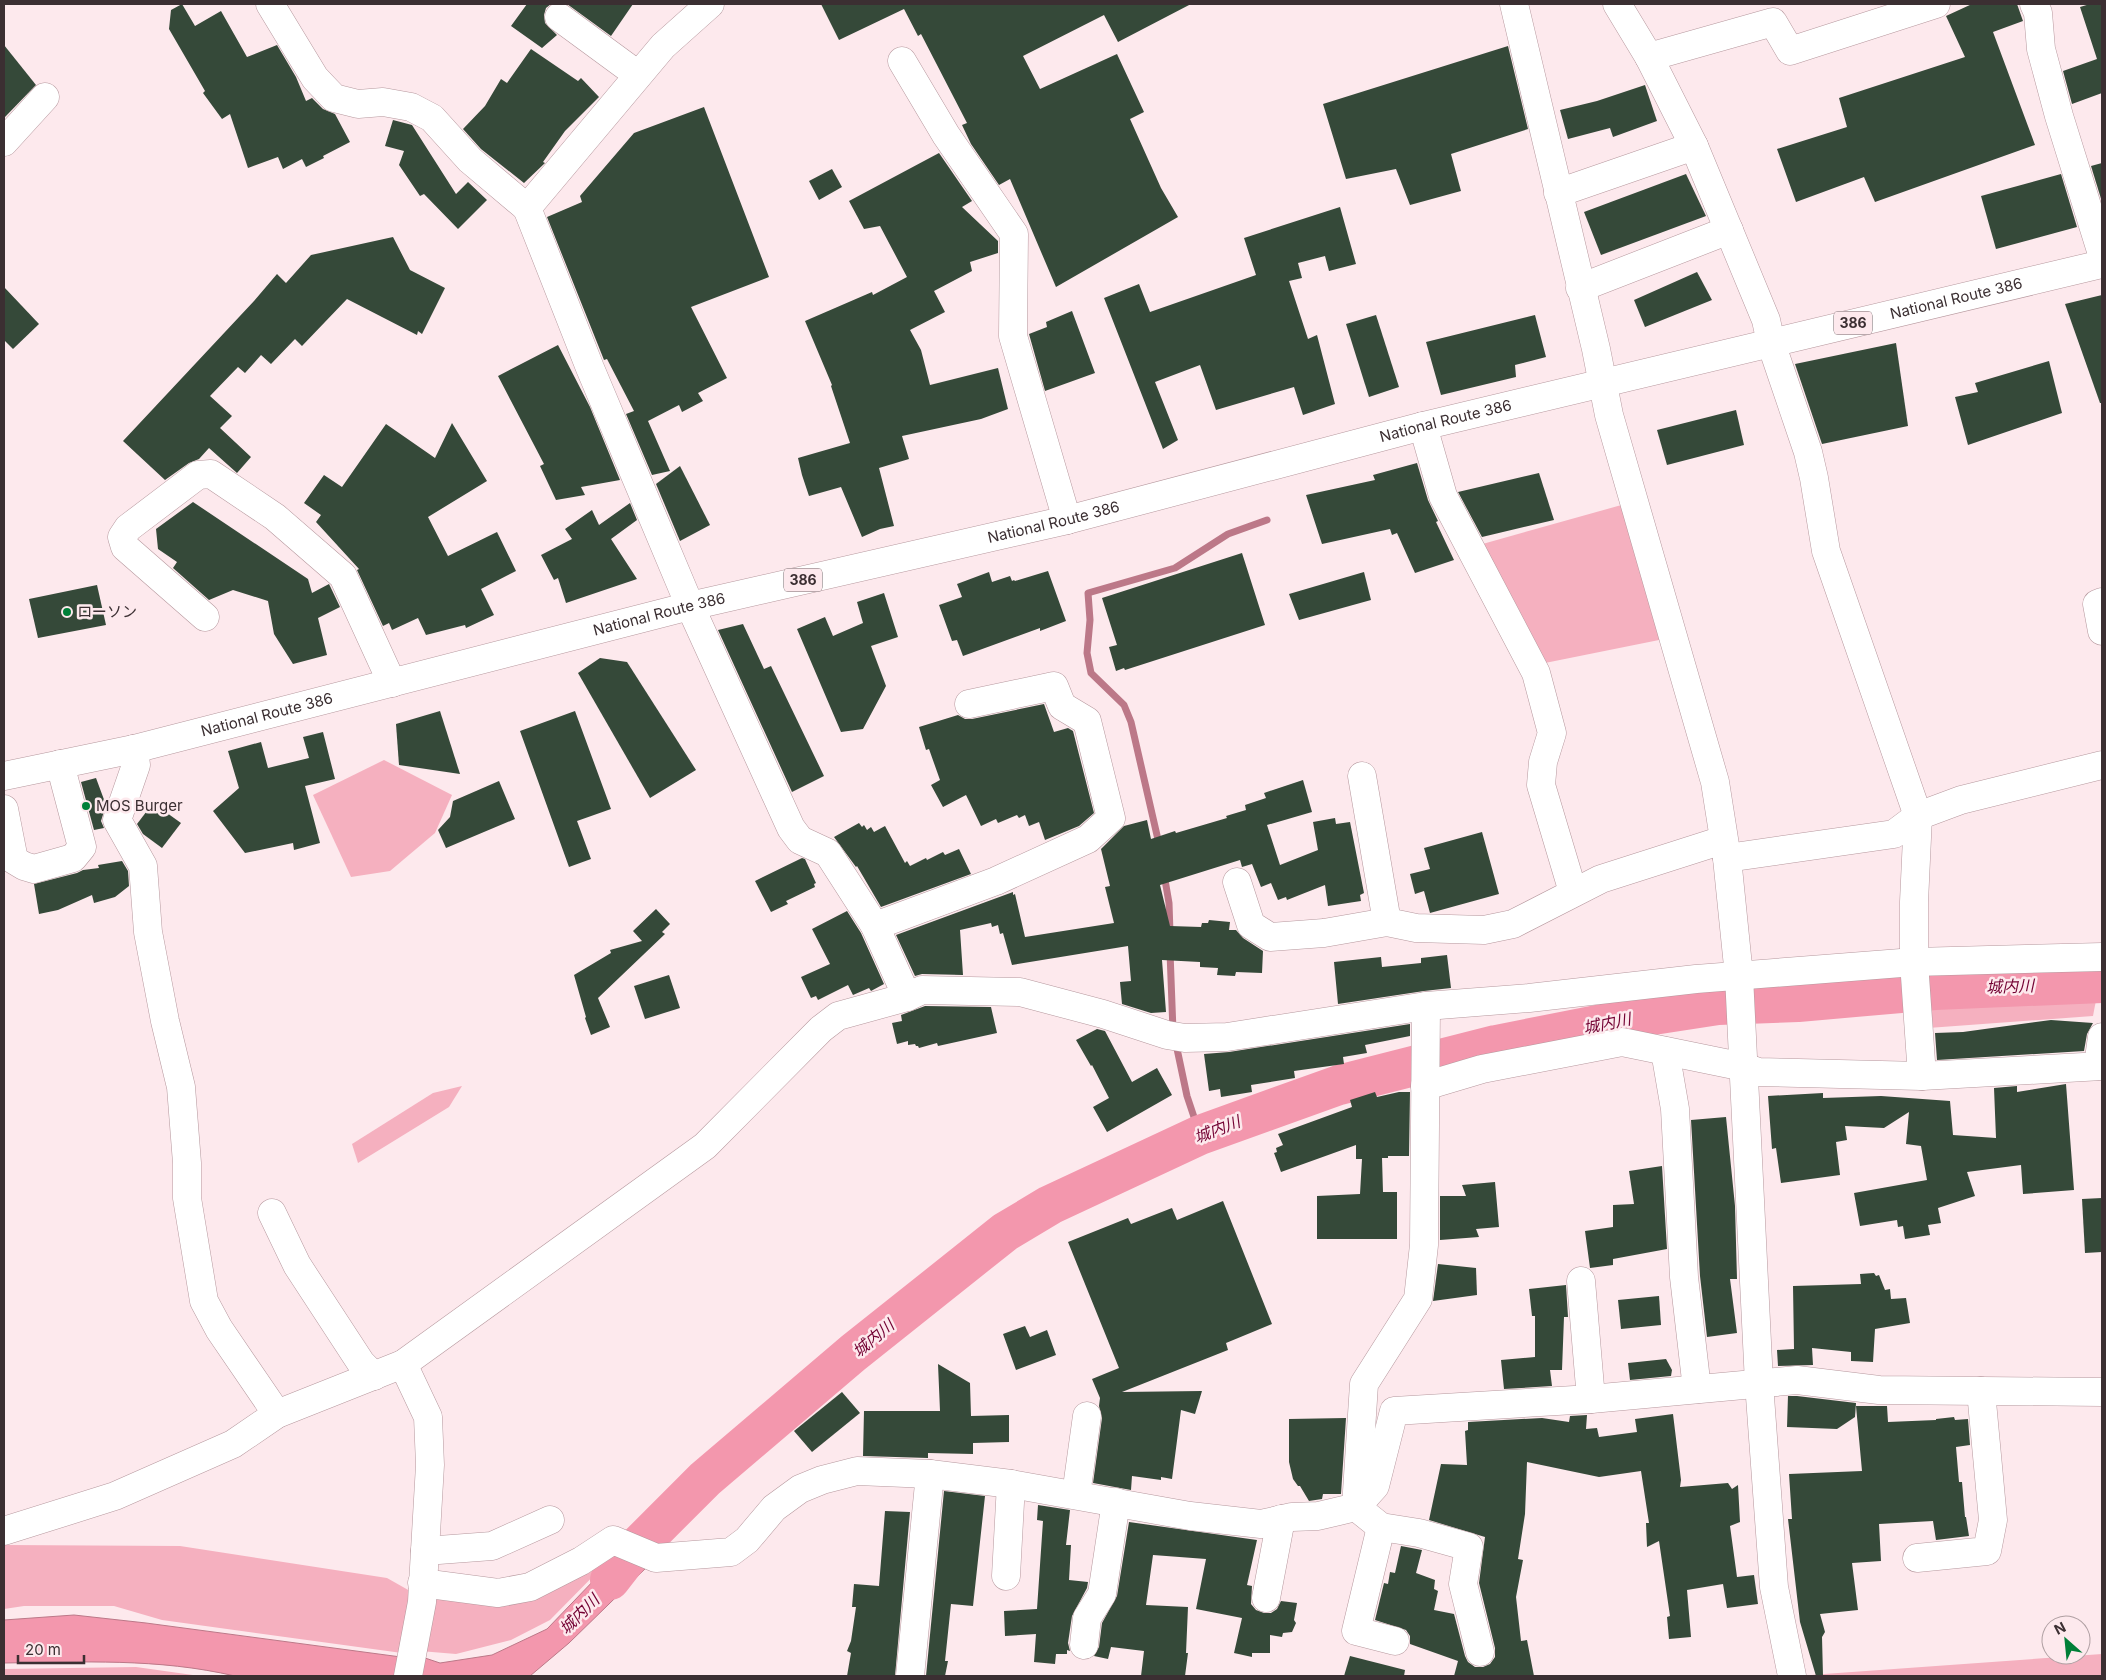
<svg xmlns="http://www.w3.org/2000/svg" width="2106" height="1680" font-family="Inter,'Noto Sans JP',sans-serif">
<rect width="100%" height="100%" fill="#fde9ed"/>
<g fill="#f5b0bf">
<polygon points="1625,504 1664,639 1540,664 1479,545"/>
<polygon points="384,760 452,795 435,833 390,871 351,877 313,795"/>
<polygon points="2097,995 2093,1016 1928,1028 1927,1004"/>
<polygon points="462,1086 449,1107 358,1163 352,1144 433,1093"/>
<polygon points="4,1545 180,1546 387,1578 410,1591 402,1653 162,1620 114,1606 24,1606 4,1609"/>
<polygon points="618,1551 550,1620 511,1640 456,1654 420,1651 430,1592 492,1598"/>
<polygon points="2102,1654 2102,1676 1810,1675"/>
<polygon points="136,1667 200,1676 4,1676 4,1669"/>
</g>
<g fill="#f397ad" stroke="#bc7888">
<polygon points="623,1550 649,1565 569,1643 530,1676 418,1676 422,1657 440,1663 492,1655 547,1629"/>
<path d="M 74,1615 L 146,1623 L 401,1657 L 399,1676 L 235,1676 C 158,1658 82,1662 4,1663 L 4,1620 Z"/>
</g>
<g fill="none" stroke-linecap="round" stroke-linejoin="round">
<g stroke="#bc7888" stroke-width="7">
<polyline points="1159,844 1131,722 1124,705 1091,673 1087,653 1090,620 1088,593 1175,568 1228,534 1267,520"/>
<polyline points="1164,874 1169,903 1170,933"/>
<polyline points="1170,952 1173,1031"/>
<polyline points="1176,1044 1187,1096 1200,1135"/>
</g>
<polyline stroke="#f397ad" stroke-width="40" points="610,1580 631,1553 705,1479 853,1353 1005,1232 1050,1205 1200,1135 1339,1085 1496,1045 1627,1019 1718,1005 1798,1002 1935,990 2102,983"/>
</g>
<g fill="#354939">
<polygon points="182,4 195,26 221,11 247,57 277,45 296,77 306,101 312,98 323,109 335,114 350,142 323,156 324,158 306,167 302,159 283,169 278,157 248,168 230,114 222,119 203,93 205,91 169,29 171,10"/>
<polygon points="527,4 551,4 546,8 544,15 545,23 557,35 542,48 511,26"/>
<polygon points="567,4 633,4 611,36"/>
<polygon points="821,4 1191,4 1118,42 1104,15 1023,56 1040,89 1117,54 1144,112 1130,119 1161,188 1178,217 1056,287 1010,179 999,185 971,144 962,125 967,123 921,34 918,36 904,9 839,40"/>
<polygon points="1972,4 2017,4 2023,21 1993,32 2035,145 1875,202 1864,177 1796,202 1777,149 1847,127 1839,98 1965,57 1946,16"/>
<polygon points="2090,4 2102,4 2102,93 2072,104 2063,71 2097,59 2080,7"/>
<polygon points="4,45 36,85 4,118"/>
<polygon points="1508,46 1528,129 1451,154 1461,191 1410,205 1396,169 1346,179 1323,104"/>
<polygon points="531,49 578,81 581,78 599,97 565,131 543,162 545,163 524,183 481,149 463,129 485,106 501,79 507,83"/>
<polygon points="1645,85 1657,121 1613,137 1610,128 1568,139 1560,110 1597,101"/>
<polygon points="704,107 769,277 691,307 727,378 698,393 703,401 682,412 679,405 648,421 670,471 652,475 626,414 634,411 607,359 604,360 547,217 582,202 580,196 634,133"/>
<polygon points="393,120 412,125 456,194 468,182 487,200 458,229 424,194 420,196 399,165 404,151 385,146"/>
<polygon points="939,153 972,201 962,207 998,241 998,253 970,262 972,271 934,291 945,312 910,330 921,350 930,385 998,368 1008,409 981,419 902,436 909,459 879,468 894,526 880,529 862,537 841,487 809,496 802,475 798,458 850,443 831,386 832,385 805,321 872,292 873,295 907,277 880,226 864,229 849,201"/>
<polygon points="2102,163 2102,202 2091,166"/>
<polygon points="832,169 842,187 819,200 809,181"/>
<polygon points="1686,174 1706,216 1601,255 1584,212"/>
<polygon points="2061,174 2077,227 1996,249 1981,196"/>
<polygon points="1340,207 1356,264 1329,271 1325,256 1298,263 1302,278 1289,281 1308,339 1317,335 1335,404 1303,415 1294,387 1216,410 1200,365 1155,382 1178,440 1163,449 1104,298 1139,284 1150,312 1256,275 1244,238"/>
<polygon points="393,237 410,270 445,288 422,334 418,331 417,335 347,299 302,346 295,339 271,364 261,355 245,373 238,367 210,396 232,416 220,428 251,457 237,473 209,448 199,459 189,463 165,480 123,441 254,301 277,274 286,283 311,255"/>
<polygon points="1697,272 1712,300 1645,327 1634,300"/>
<polygon points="4,287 39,324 13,349 4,340"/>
<polygon points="2102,295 2102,403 2100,403 2065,304"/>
<polygon points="1072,311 1095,373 1045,391 1029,334 1047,327 1046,322"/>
<polygon points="1376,315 1399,387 1369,397 1346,324"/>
<polygon points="1535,315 1546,357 1515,365 1516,377 1441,395 1426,342"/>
<polygon points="1896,343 1908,426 1822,444 1795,364"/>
<polygon points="558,345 590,407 620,480 581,487 585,495 556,500 540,466 544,464 498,376"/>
<polygon points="2049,361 2062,413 1968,445 1955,397 1978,392 1975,383"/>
<polygon points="1736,410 1744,445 1667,465 1657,430"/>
<polygon points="452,423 487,481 428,517 448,556 497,532 516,571 481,589 494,615 466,628 465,625 426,635 418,618 392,630 389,623 383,626 357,570 359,569 316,522 321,515 304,503 324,475 342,487 386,424 435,458"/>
<polygon points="1417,463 1428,500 1438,521 1436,522 1454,560 1415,573 1397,533 1392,535 1390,529 1322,544 1306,495 1375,480 1373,475"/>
<polygon points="680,466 710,525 680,541 656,484"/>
<polygon points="1539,473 1554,520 1482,537 1458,492"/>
<polygon points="193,502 308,579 312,593 329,584 330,586 340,607 318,618 327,655 293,664 274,634 268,601 233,590 209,600 173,568 177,562 158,549 156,529"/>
<polygon points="630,503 637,520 611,539 637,579 566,603 558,578 554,580 541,555 572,539 565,529 592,510 599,525"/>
<polygon points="1242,553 1265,625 1125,670 1124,668 1116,671 1109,647 1117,645 1102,598"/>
<polygon points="1048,571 1066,621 1040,631 1040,628 963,656 957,640 952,641 939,605 962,597 957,584 989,572 992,582 1010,576 1012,581 1014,580 1015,581"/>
<polygon points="1364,572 1371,600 1299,620 1289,594"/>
<polygon points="97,585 106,625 38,638 29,599"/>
<polygon points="884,593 898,637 871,646 886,686 863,729 841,732 797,629 825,617 833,636 863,623 857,602"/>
<polygon points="743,624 764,669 771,666 824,776 792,792 718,630"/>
<polygon points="600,658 627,662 696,770 650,798 578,673"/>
<polygon points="1044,704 1054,732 1068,728 1073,731 1094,813 1079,826 1045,840 1039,822 1029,826 1025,815 1019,818 1017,815 998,823 996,819 981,826 966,795 943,807 931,785 940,780 929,749 926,750 919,727 958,715 965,719 972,719"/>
<polygon points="440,711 460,774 399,765 396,724"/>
<polygon points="575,711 611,809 577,821 591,859 569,867 520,731"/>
<polygon points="323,732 335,779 305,786 320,843 294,850 293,843 245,853 213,811 239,788 228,751 261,742 268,768 309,758 303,737"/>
<polygon points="96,778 106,805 101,821 104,828 94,830 81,782"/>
<polygon points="1303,780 1312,812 1267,825 1280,865 1318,850 1313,822 1335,818 1336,824 1350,822 1364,893 1360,895 1361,901 1328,906 1325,885 1287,900 1286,897 1278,900 1271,883 1261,887 1252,864 1242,867 1240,860 1160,885 1170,926 1201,927 1202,923 1208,923 1209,920 1230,922 1229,930 1236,930 1243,938 1263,951 1262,973 1236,972 1235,976 1217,975 1218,968 1200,967 1200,962 1162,960 1166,1012 1151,1013 1122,1004 1120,982 1131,981 1128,946 1012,965 1003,933 1000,934 998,925 992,927 991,923 960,930 963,975 965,975 922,974 915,976 896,935 1013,892 1013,895 1015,894 1025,937 1114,923 1105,887 1110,886 1101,849 1124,826 1147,820 1151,839 1175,831 1176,833 1227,818 1226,816 1246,810 1245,805 1266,798 1264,793"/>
<polygon points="499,781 515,819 446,848 438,830 450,817 453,801"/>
<polygon points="153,803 181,823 162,848 143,834 137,824"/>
<polygon points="859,823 862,827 864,825 867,830 871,827 874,832 885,826 905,863 907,861 910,866 926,858 927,860 943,852 945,855 959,849 971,874 881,907 857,866 856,867 834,837"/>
<polygon points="1482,832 1499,894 1430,913 1424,891 1415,894 1410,874 1430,869 1424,848"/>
<polygon points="802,858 805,859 816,883 814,884 815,887 786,901 788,904 771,912 755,881"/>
<polygon points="122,861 128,871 129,886 115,897 94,903 92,895 58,910 39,914 34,884 77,873 83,870 99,868 98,865"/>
<polygon points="656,909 670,924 662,932 665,934 598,998 610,1027 591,1035 585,1018 586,1017 574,975 611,953 610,950 642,941 633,931"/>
<polygon points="847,911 861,933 884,984 871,991 869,988 853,995 848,985 818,1000 816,996 811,998 801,977 830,964 812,929"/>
<polygon points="1447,955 1451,988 1424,991 1338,1004 1334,962 1381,957 1382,967 1421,963 1421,958"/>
<polygon points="669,975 680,1008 645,1019 634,986"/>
<polygon points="925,1006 991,1007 997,1033 938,1046 937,1043 919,1048 918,1046 916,1046 915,1044 908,1045 908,1041 897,1044 892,1023 902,1021 901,1015"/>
<polygon points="2051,1020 2093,1023 2087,1034 2084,1051 1937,1060 1935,1033 1963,1032"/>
<polygon points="1410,1024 1410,1036 1365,1045 1367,1053 1343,1057 1344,1064 1294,1071 1295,1078 1251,1085 1252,1092 1221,1097 1220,1089 1209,1091 1204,1054 1229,1052"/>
<polygon points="1097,1029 1105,1031 1132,1082 1157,1068 1172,1095 1107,1132 1093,1107 1109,1098 1092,1065 1091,1066 1076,1040"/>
<polygon points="2066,1084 2074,1190 2023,1194 2021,1165 1967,1172 1975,1196 1938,1208 1941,1223 1928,1225 1930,1235 1905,1239 1903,1226 1898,1227 1897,1220 1860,1226 1854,1193 1927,1180 1921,1146 1906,1144 1909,1112 1884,1128 1845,1126 1847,1140 1836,1142 1840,1175 1781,1183 1776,1148 1772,1149 1768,1096 1823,1093 1823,1098 1881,1096 1950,1101 1953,1135 1996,1138 1994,1088 2017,1086 2017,1092"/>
<polygon points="1375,1092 1377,1097 1399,1092 1410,1092 1409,1156 1388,1156 1388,1158 1382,1158 1383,1192 1397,1192 1397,1239 1317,1239 1317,1196 1360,1194 1362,1159 1356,1159 1356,1145 1281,1172 1274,1153 1277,1152 1276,1148 1283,1145 1278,1134 1352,1107 1350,1100"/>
<polygon points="1726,1117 1735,1206 1737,1279 1730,1279 1737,1333 1707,1337 1700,1276 1691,1120"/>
<polygon points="1662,1166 1667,1249 1613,1259 1613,1265 1590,1268 1585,1231 1613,1227 1613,1205 1634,1204 1629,1171"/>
<polygon points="1495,1182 1499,1227 1476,1229 1479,1237 1440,1240 1440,1196 1466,1196 1462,1185"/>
<polygon points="2102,1198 2102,1252 2085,1253 2082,1199"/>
<polygon points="1223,1201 1272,1324 1226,1343 1228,1350 1122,1392 1202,1391 1195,1414 1181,1410 1172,1479 1161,1477 1161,1480 1132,1476 1131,1490 1093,1483 1102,1418 1099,1406 1100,1398 1092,1379 1119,1368 1068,1242 1128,1218 1131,1224 1172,1208 1177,1220"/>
<polygon points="1438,1264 1476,1268 1477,1295 1433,1301"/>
<polygon points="1874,1273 1876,1276 1879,1275 1885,1290 1890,1289 1891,1299 1906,1298 1910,1323 1875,1329 1873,1362 1851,1361 1851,1352 1812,1348 1813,1365 1778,1366 1777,1350 1794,1349 1793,1286 1861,1284 1860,1274"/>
<polygon points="1566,1285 1568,1317 1564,1317 1562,1370 1550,1370 1552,1386 1504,1389 1501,1360 1535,1357 1535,1316 1532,1316 1529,1289"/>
<polygon points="1659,1296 1661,1325 1621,1329 1618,1300"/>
<polygon points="1025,1326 1030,1337 1047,1330 1056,1355 1016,1370 1003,1334"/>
<polygon points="1666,1359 1672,1370 1671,1376 1630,1380 1628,1363"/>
<polygon points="938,1364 970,1383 971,1416 1009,1415 1009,1442 973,1443 973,1454 928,1453 928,1458 863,1456 864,1411 940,1411"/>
<polygon points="842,1392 860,1413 812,1452 794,1431"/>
<polygon points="1788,1396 1797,1396 1856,1403 1855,1417 1837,1429 1787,1427"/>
<polygon points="1856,1406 1887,1406 1888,1422 1936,1420 1936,1419 1954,1417 1955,1420 1968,1419 1970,1445 1956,1447 1959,1482 1962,1482 1965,1517 1966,1517 1969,1536 1936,1540 1933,1521 1879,1524 1881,1561 1852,1563 1858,1610 1820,1614 1825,1632 1822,1637 1823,1676 1816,1676 1800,1622 1788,1519 1792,1519 1789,1474 1862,1471"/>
<polygon points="1673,1414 1681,1480 1680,1487 1728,1483 1732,1489 1738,1485 1740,1522 1730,1526 1737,1577 1754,1575 1758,1604 1727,1608 1723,1584 1687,1590 1691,1637 1669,1639 1667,1617 1670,1616 1659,1541 1647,1547 1646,1523 1649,1523 1641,1471 1599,1477 1527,1462 1525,1514 1518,1559 1523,1560 1516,1597 1521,1641 1527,1640 1534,1676 1454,1676 1458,1661 1410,1644 1410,1636 1406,1630 1375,1620 1384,1583 1388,1584 1390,1572 1395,1573 1401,1546 1422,1550 1416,1573 1435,1580 1434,1589 1438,1591 1434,1610 1454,1614 1465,1656 1468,1662 1475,1667 1483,1667 1490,1664 1495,1657 1495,1648 1479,1583 1485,1537 1429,1520 1441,1464 1467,1465 1465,1431 1468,1430 1468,1422 1542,1418 1569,1422 1570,1416 1587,1415 1586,1429 1597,1428 1599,1437 1637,1432 1635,1419"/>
<polygon points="1346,1418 1341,1494 1323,1494 1322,1499 1309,1501 1300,1486 1298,1486 1293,1479 1289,1462 1289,1419"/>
<polygon points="944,1491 985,1496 973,1606 951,1604 945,1661 948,1661 945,1676 926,1676"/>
<polygon points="1038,1505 1070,1510 1066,1545 1071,1545 1069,1580 1088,1582 1087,1588 1072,1616 1068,1643 1070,1651 1067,1650 1067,1654 1056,1654 1055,1664 1034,1662 1036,1634 1005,1636 1004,1611 1037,1609 1043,1521 1037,1520"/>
<polygon points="885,1511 910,1512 895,1676 847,1676 851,1653 847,1651 851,1641 856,1607 852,1607 854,1584 879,1586"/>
<polygon points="1129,1522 1257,1540 1247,1585 1252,1586 1251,1604 1256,1610 1264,1613 1271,1613 1277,1609 1281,1601 1297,1603 1294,1620 1296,1623 1292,1632 1283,1633 1282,1637 1270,1635 1270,1653 1252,1653 1252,1657 1234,1653 1242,1618 1196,1609 1206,1559 1153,1555 1146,1605 1188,1607 1186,1653 1188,1653 1185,1676 1141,1676 1144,1651 1111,1647 1108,1659 1094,1656 1099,1647 1102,1623 1117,1596"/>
<polygon points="1350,1656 1405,1670 1404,1676 1344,1676"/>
</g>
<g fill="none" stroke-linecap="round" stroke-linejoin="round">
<defs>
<g id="minor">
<polyline points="270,4 315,78 334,98 358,104 383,102 411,107 432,118 470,160 527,208"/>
<polyline points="710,4 663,46 527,208 590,368 690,606 791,828 800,840 828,853 875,926 907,997"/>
<polyline points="1514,4 1596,349 1609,415 1715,782 1727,858 1739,976 1759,1383 1774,1587 1792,1676"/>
<polyline points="1617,4 1649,57 1694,146 1766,320 1771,343 1808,452 1814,478 1826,551 1918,816 1914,902 1914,962 1922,1076"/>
<polyline points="2034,4 2038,13 2041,49 2059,116 2102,254"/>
<polyline points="559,17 638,75"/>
<polyline points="1649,57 1773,22 1790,51 1936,4"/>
<polyline points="902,61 946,135 1014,234 1013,336 1067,520"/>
<polyline points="4,142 45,97"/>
<polyline points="1558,193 1694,146"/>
<polyline points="1580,288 1729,230"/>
<polyline points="1423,426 1443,496 1536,673 1552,733 1543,762 1541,785 1573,892"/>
<polyline points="2102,602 2097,604 2102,631"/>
<polyline points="205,617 125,547 122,537 128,528 198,475 211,474 275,517 343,576 392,683"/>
<polyline points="134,749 136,765 117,820 143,866 148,932 165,1021 181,1087 187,1163 187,1198 204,1301 219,1329 277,1414"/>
<polyline points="1362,776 1387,922 1416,928 1484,930 1513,924 1601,879 1723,840"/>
<polyline points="4,809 14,860 24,866 34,869 73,858 82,847 60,764"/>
<polyline points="1727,858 1894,834 1918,816 1961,800 2102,765"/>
<polyline points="1237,882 1251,925 1270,937 1324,933 1387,922"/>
<polyline points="875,926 996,881 1088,839 1111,818 1087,721 1062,706 1054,686 969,704"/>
<polyline points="1426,1006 1424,1245 1418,1299 1364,1384 1356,1507 1381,1527 1419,1533 1469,1547 1463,1584 1480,1652"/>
<polyline points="1665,1051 1675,1109 1684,1277 1697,1389"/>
<polyline points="2098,1066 2102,1037"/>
<polyline points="1425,1086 1482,1069 1622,1042 1744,1067 1758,1072 1922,1076 2102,1066"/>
<polyline points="272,1213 297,1265 361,1363 374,1376"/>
<polyline points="403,1364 428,1417 430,1465 422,1602 408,1676"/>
<polyline points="1591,1399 1797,1380 1879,1390 2102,1392"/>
<polyline points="1076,1495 1087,1416"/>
<polyline points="1381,1527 1356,1631 1395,1641"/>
<polyline points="4,1531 115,1496 233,1444 277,1414 403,1364 705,1146 821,1029 838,1016 907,997 922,990 1020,992 1103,1014 1167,1035 1185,1038 1227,1037 1426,1006 1529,998 1696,979 1914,962 2102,957"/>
<polyline points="425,1551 492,1546 550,1520"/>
<polyline points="1917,1558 1987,1551 1993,1520 1981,1391"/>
<polyline points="1006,1576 1011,1484"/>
<polyline points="422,1583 498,1593 530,1587 581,1561 613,1540 656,1558 731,1552 747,1540 774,1508 800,1489 822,1480 857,1471 930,1474 1011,1484 1190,1516 1261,1524 1292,1517 1318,1516 1356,1507 1375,1486 1394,1411 1591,1399 1581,1281"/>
<polyline points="1266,1598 1281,1519"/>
<polyline points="1084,1645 1087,1618 1102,1594 1116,1502"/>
<polyline points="910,1676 930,1474"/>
</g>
<g id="highway">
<path id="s1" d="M 4,776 L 134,749 L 690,606 L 1067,520 L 1423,426 L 2102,264"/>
</g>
</defs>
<use href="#minor" stroke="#b6989e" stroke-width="29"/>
<use href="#highway" stroke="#b6989e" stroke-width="29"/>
<use href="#minor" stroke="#fff" stroke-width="28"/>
<use href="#highway" stroke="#fff" stroke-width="28"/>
</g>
<g fill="#007f38" stroke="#fde9ed" stroke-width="2">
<circle cx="67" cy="612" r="5"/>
<circle cx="86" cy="806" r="5"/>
</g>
<g text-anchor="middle" stroke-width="5" stroke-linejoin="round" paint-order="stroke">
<g fill="#fde9ed" stroke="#75676a" stroke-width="1">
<rect x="1834" y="311.5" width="38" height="23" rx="4"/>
<rect x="784" y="568.5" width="38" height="23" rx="4"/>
</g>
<g font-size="14" font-weight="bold" fill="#3b2f32">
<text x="1853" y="328">386</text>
<text x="803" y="585">386</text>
</g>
<g font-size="15" fill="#3b2f32" stroke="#fde9ed">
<text dy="5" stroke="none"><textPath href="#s1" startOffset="2010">National Route 386</textPath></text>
<text dy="5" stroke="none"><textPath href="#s1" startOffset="1485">National Route 386</textPath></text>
<text dy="5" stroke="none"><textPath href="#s1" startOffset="1080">National Route 386</textPath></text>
<text dy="5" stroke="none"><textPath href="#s1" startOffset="675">National Route 386</textPath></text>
<text dy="5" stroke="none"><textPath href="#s1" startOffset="270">National Route 386</textPath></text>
</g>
<g font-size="15" fill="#3b2f32" stroke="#fde9ed" text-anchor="start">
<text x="77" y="617">ローソン</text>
<text x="96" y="811">MOS Burger</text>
</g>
<g font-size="16" font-style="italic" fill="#730233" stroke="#fde9ed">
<text transform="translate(2010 986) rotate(-2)" y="6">城内川</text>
<text transform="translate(1607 1023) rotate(-11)" y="6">城内川</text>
<text transform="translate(1217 1129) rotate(-21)" y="6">城内川</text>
<text transform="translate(873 1338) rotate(-40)" y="6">城内川</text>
<text transform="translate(579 1614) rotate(-45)" y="6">城内川</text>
</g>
</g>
<rect width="2106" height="1680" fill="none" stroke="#3b2f32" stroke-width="10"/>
<g transform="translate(2066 1640) rotate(333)"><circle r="24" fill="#fde9ed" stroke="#af9fa2"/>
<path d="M0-4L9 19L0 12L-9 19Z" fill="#007f38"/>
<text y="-8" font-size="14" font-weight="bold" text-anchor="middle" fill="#3b2f32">N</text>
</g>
<path d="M18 1655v8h66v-8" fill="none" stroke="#3b2f32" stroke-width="2.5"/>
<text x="25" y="1655" font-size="15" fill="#3b2f32" stroke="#fde9ed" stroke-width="4" paint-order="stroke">20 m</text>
</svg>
